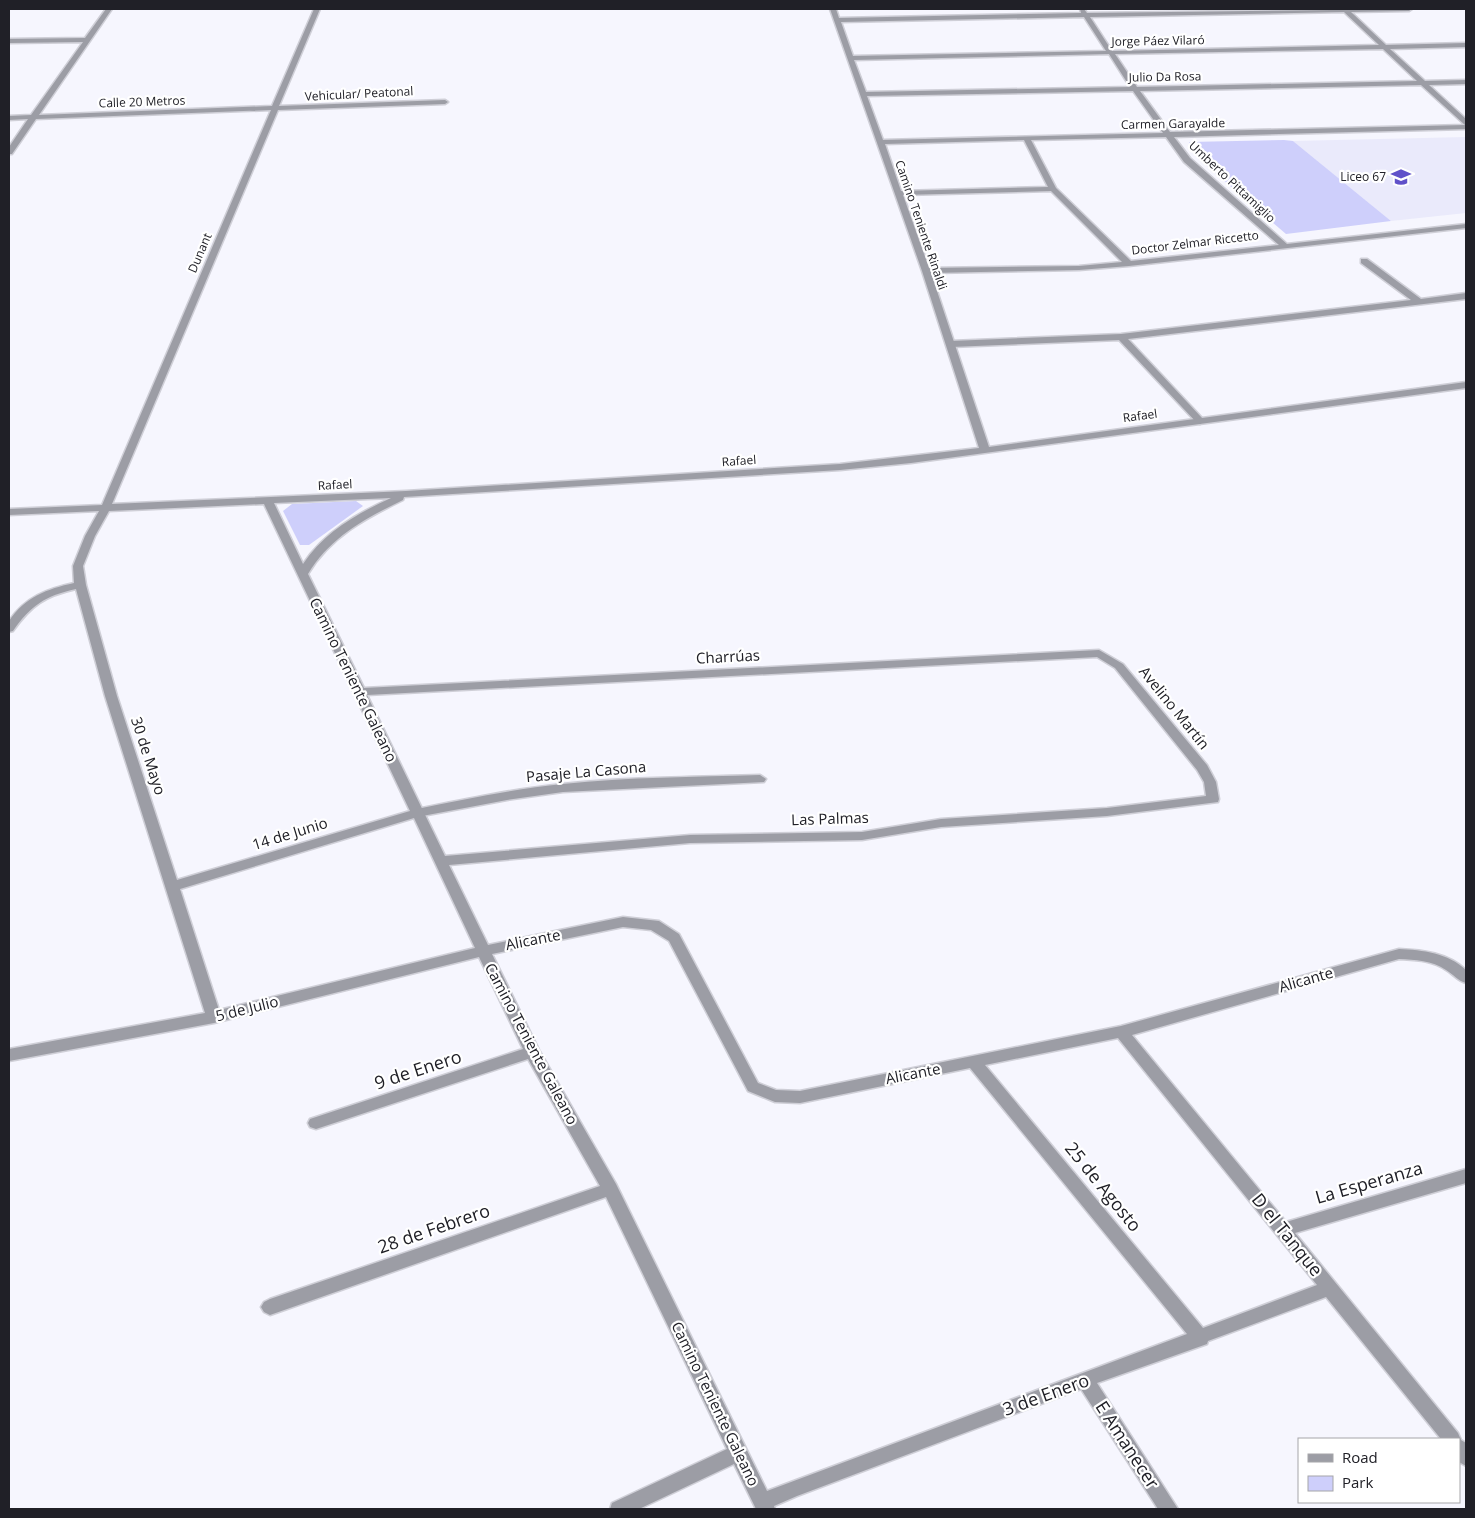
<svg xmlns="http://www.w3.org/2000/svg" width="1475" height="1518" font-family="'Open Sans',sans-serif">
<rect width="100%" height="100%" fill="#f6f6fe"/>
<polygon fill="#eaeafb" points="1466,137 1466,213 1391,221 1293,141"/>
<g fill="#cecffb">
<polygon points="1284,140 1293,141 1391,221 1286,234 1200,160 1189,142"/>
<polygon points="356,501 363,506 309,545 300,545 283,511 292,504"/>
</g>
<g fill="none" stroke-linecap="round" stroke-linejoin="round">
<defs>
<g id="lane">
<polygon points="1361,259 1367,259 1421,299 1466,293 1466,299 1128,339 1203,419 1205,421 1200,424 1197,423 1119,340 951,347 947,344 951,341 1121,334 1411,300 1361,263"/>
<path d="M 760,775 L 766,779 L 764,782 L 563,792 L 507,800 L 417,817 L 411,813 L 417,809 C 465,799 514,789 563,784 C 628,777 694,777 760,775 Z"/>
</g>
<path id="street" d="M 106,9 L 112,9 L 39,115 L 272,106 L 314,9 L 320,9 L 279,106 L 445,100 L 448,102 L 445,104 L 278,110 L 112,504 L 406,491 L 840,464 L 979,448 L 922,271 L 830,9 L 836,9 L 839,18 L 1081,13 L 1080,9 L 1084,9 L 1087,13 L 1412,9 L 1409,11 L 1351,12 L 1386,45 L 1466,43 L 1466,47 L 1390,49 L 1425,81 L 1466,80 L 1466,84 L 1429,85 L 1466,119 L 1466,129 L 1174,137 L 1190,158 L 1287,244 L 1466,224 L 1466,228 L 1129,266 L 1079,270 L 931,273 L 989,447 L 1466,382 L 1466,388 L 911,463 L 840,470 L 404,497 L 403,500 C 366,518 330,537 308,574 L 364,688 L 1099,650 L 1123,664 L 1207,765 L 1216,782 L 1219,799 L 1218,802 L 1107,816 L 941,827 L 862,840 L 690,843 L 449,865 L 488,945 L 623,917 L 659,921 L 679,934 L 758,1083 L 776,1090 L 800,1091 L 1121,1026 L 1399,949 C 1423,950 1448,953 1466,970 L 1466,983 C 1458,981 1453,974 1446,970 C 1432,960 1415,960 1399,959 L 1132,1035 L 1286,1222 L 1466,1169 L 1466,1183 L 1295,1233 L 1458,1433 L 1461,1440 L 1466,1443 L 1466,1466 L 1459,1462 L 1459,1439 L 1441,1439 L 1326,1297 L 1208,1341 L 1207,1344 L 1097,1383 L 1178,1509 L 1158,1509 L 1081,1389 L 797,1496 L 774,1506 L 775,1509 L 756,1509 L 734,1464 L 639,1509 L 610,1509 L 612,1503 L 727,1449 L 606,1197 L 270,1315 L 264,1312 L 261,1307 L 264,1302 L 270,1299 L 600,1186 L 528,1059 L 316,1129 L 310,1127 L 308,1123 L 310,1119 L 523,1049 L 479,957 L 214,1023 L 9,1061 L 9,1049 L 205,1013 L 105,696 L 76,589 C 45,596 31,605 13,631 L 9,632 L 9,621 C 25,597 47,589 74,583 L 73,566 L 85,536 L 99,511 L 9,515 L 9,509 L 102,505 L 271,110 L 36,119 L 12,154 L 9,154 L 9,147 L 28,119 L 9,120 L 9,116 L 31,115 L 83,42 L 9,43 L 9,39 L 85,38 ZM 1344,12 L 1379,45 L 1112,51 L 1090,17 ZM 1084,17 L 1106,51 L 853,56 L 841,22 ZM 1383,49 L 1417,81 L 1137,87 L 1115,54 ZM 1109,54 L 1130,87 L 866,92 L 854,60 ZM 1421,85 L 1465,125 L 1170,132 L 1140,91 ZM 1133,91 L 1163,133 L 883,140 L 867,96 ZM 1166,137 L 1184,162 L 1279,245 L 1131,261 L 1056,188 L 1031,140 ZM 1024,140 L 1048,187 L 901,191 L 885,144 ZM 1051,191 L 1122,262 L 1079,266 L 929,268 L 903,195 ZM 391,498 C 358,513 324,532 303,564 L 274,503 ZM 264,504 L 410,811 L 177,880 L 117,696 L 86,585 L 83,566 L 95,536 L 109,511 ZM 1097,657 L 1115,668 L 1197,770 L 1204,782 L 1206,796 L 1107,808 L 941,819 L 862,832 L 690,835 L 445,856 L 367,695 ZM 414,818 L 475,948 L 219,1010 L 180,889 ZM 623,927 L 651,930 L 669,941 L 748,1091 L 775,1102 L 800,1103 L 970,1068 L 1187,1334 L 767,1491 L 616,1184 L 539,1050 L 492,954 ZM 1118,1038 L 1317,1285 L 1203,1328 L 985,1065 Z"/>
</defs>
<use href="#lane" stroke="#cfcfd7" stroke-width="3"/>
<use href="#street" stroke="#cfcfd7" stroke-width="3"/>
<use href="#lane" fill="#9c9da5" fill-rule="evenodd"/>
<use href="#street" fill="#9c9da5" fill-rule="evenodd"/>
</g>
<defs>
<symbol id="school-bare" viewBox="-9 -9 18 18"><path d="M0-5L7-2L0 1L-7-2ZM-4 1L0 2.5L4 1V4Q0 6-4 4Z" fill="#6051c9" stroke="#fff" stroke-width="2.5" paint-order="stroke"/></symbol>
</defs>
<g fill-rule="evenodd">
<use href="#school-bare" x="1387" y="163" width="28" height="28"/>
</g>
<g text-anchor="middle" stroke-width="4.5" stroke-linejoin="round" paint-order="stroke">
<g font-size="12" fill="#202027" stroke="#fff">
<text transform="translate(1158 41) rotate(-1)" y="4">Jorge Páez Vilaró</text>
<text transform="translate(1165 77) rotate(-1)" y="4">Julio Da Rosa</text>
<text transform="translate(359 94) rotate(-3)" y="4">Vehicular/ Peatonal</text>
<text transform="translate(142 102) rotate(-2)" y="4">Calle 20 Metros</text>
<text transform="translate(1173 124) rotate(-1)" y="4">Carmen Garayalde</text>
<text transform="translate(1232 182) rotate(43)" y="4">Umberto Pittamiglio</text>
<text transform="translate(921 225) rotate(71)" y="4">Camino Teniente Rinaldi</text>
<text transform="translate(1195 243) rotate(-7)" y="4">Doctor Zelmar Riccetto</text>
<text transform="translate(200 253) rotate(-67)" y="4">Dunant</text>
<text transform="translate(1140 416) rotate(-8)" y="4">Rafael</text>
<text transform="translate(739 461) rotate(-4)" y="4">Rafael</text>
<text transform="translate(335 485) rotate(-3)" y="4">Rafael</text>
</g>
<g font-size="12" fill="#202027" stroke="#fff" text-anchor="end">
<text x="1386" y="181">Liceo 67</text>
</g>
<g font-size="15" fill="#202027" stroke="#fff">
<text transform="translate(728 657) rotate(-3)" y="5">Charrúas</text>
<text transform="translate(353 680) rotate(64)" y="5">Camino Teniente Galeano</text>
<text transform="translate(1174 708) rotate(51)" y="5">Avelino Martín</text>
<text transform="translate(148 756) rotate(72)" y="5">30 de Mayo</text>
<text transform="translate(586 772) rotate(-5)" y="5">Pasaje La Casona</text>
<text transform="translate(830 819) rotate(-2)" y="5">Las Palmas</text>
<text transform="translate(290 834) rotate(-17)" y="5">14 de Junio</text>
<text transform="translate(533 940) rotate(-11)" y="5">Alicante</text>
<text transform="translate(1306 980) rotate(-16)" y="5">Alicante</text>
<text transform="translate(247 1009) rotate(-14)" y="5">5 de Julio</text>
<text transform="translate(531 1044) rotate(62)" y="5">Camino Teniente Galeano</text>
<text transform="translate(913 1074) rotate(-11)" y="5">Alicante</text>
<text transform="translate(715 1404) rotate(64)" y="5">Camino Teniente Galeano</text>
</g>
<g font-size="18" fill="#202027" stroke="#fff">
<text transform="translate(418 1070) rotate(-18)" y="6">9 de Enero</text>
<text transform="translate(1369 1183) rotate(-16)" y="6">La Esperanza</text>
<text transform="translate(1103 1187) rotate(51)" y="6">25 de Agosto</text>
<text transform="translate(434 1229) rotate(-19)" y="6">28 de Febrero</text>
<text transform="translate(1287 1235) rotate(51)" y="6">D el Tanque</text>
<text transform="translate(1046 1395) rotate(-20)" y="6">3 de Enero</text>
<text transform="translate(1127 1445) rotate(57)" y="6">E Amanecer</text>
</g>
</g>
<rect width="1475" height="1518" fill="none" stroke="#202027" stroke-width="20"/>
<rect x="1298" y="1438" width="162" height="65" fill="#ffffff" stroke="#a6a6a9"/>
<rect x="1308" y="1454" width="25" height="8" fill="#9c9da5" stroke="#a6a6a9"/>
<text x="1342" y="1463" font-size="15" fill="#202027">Road</text>
<rect x="1308" y="1476" width="25" height="15" fill="#cecffb" stroke="#a6a6a9"/>
<text x="1342" y="1488" font-size="15" fill="#202027">Park</text>
</svg>
